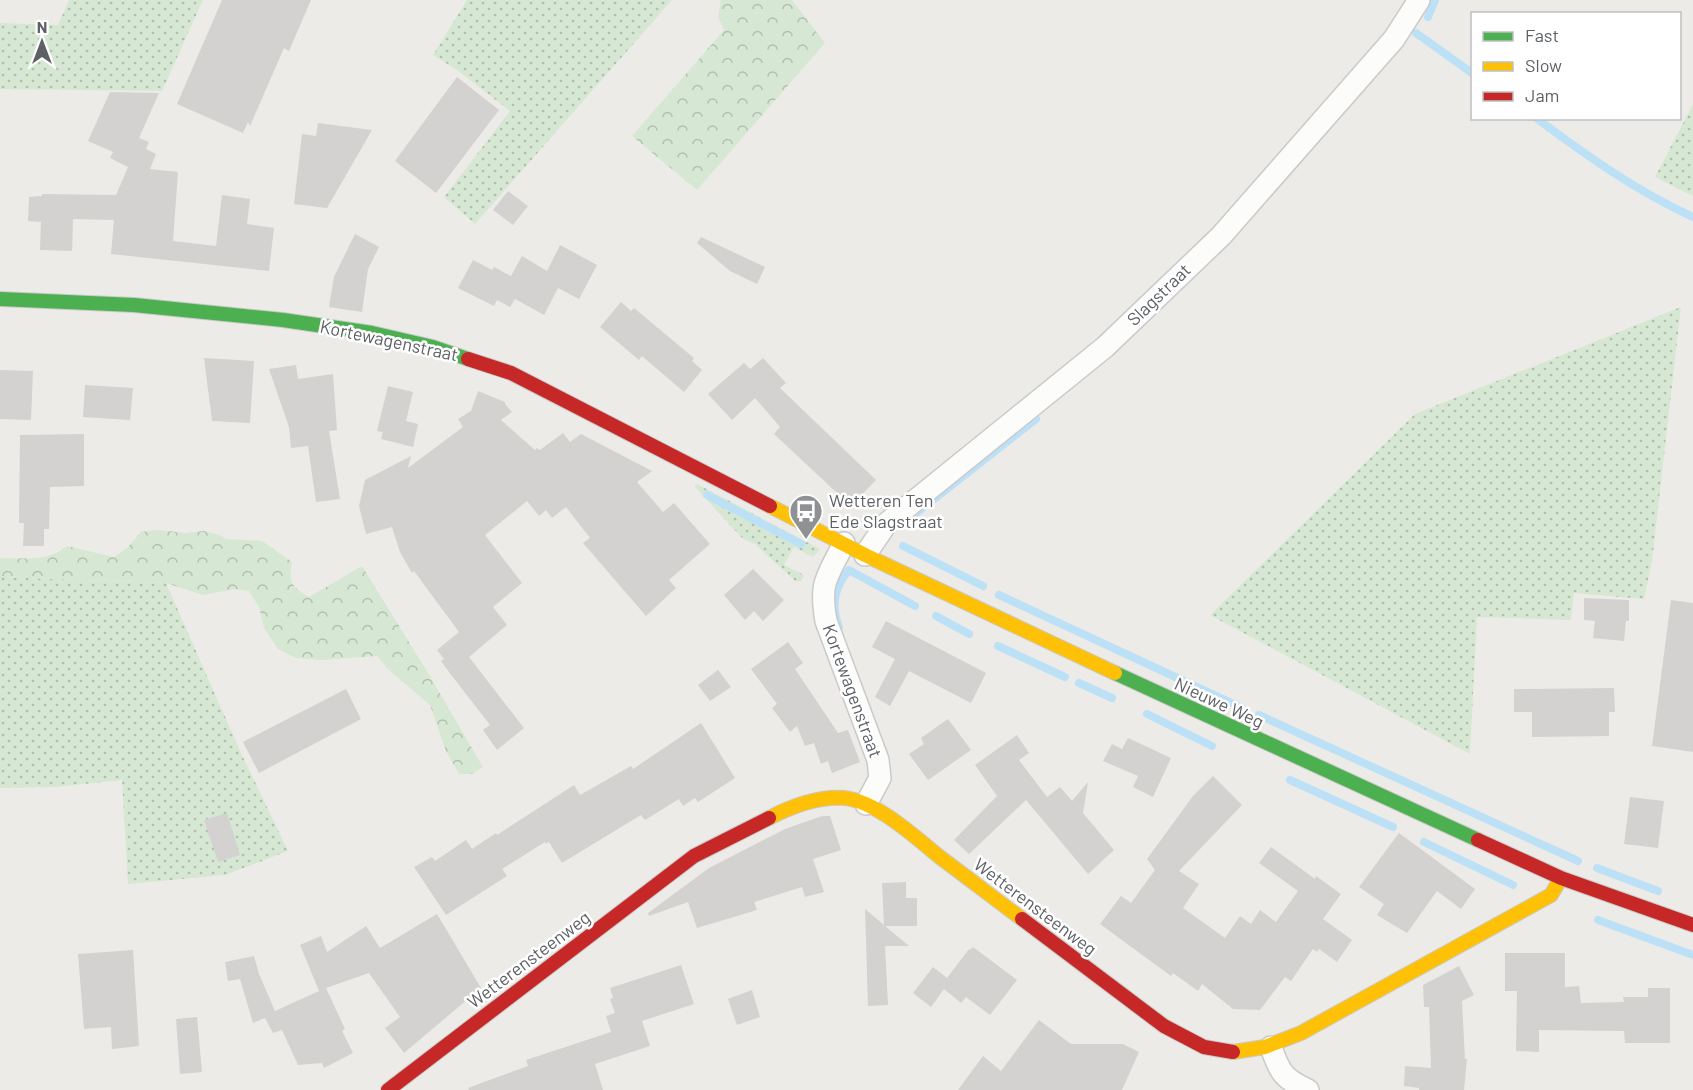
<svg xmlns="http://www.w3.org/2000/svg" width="1693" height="1090" font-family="Barlow,sans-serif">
<defs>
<pattern id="grass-dots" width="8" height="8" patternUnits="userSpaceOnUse" patternTransform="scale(1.5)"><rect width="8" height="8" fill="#d6e8d3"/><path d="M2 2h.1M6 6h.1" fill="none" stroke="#b1bfaf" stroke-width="1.8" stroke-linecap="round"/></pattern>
<pattern id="forest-crowns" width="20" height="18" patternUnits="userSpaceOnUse" patternTransform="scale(1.5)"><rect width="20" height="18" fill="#d6e8d3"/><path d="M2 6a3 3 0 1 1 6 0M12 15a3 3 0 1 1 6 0" fill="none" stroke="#b1bfaf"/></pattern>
</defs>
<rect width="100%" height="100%" fill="#edebe7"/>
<g fill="url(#grass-dots)">
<polygon points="69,0 203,0 162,91 0,89 0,23 58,25"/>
<polygon points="467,0 672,0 475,224 444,197 510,111 457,70 433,55"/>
<polygon points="1693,104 1693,196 1655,177"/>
<polygon points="1681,307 1652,561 1644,599 1574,593 1571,620 1477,617 1470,754 1210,615 1415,414"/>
<polygon points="697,484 820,549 813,557 794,547 784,565 804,575 801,581 795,581 755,544 743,539 694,486"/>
<polygon points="0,577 166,583 241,753 288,851 225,875 128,884 122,780 56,787 0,788"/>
</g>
<g fill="url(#forest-crowns)">
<polygon points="721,0 792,0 825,43 697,190 632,136 724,30 718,17"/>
<path d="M 158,530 L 185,533 L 204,531 L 219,535 L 226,539 L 262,541 L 292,562 C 288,582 291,587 309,597 L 362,566 L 428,673 L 483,767 L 472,774 L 459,774 L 446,751 L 430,705 L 389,670 L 377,656 L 321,660 L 296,658 L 278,649 L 264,628 L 259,607 L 249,591 L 235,589 L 203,595 L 166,583 L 0,577 L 0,558 C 23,558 49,562 67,546 L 114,557 L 127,548 L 141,532 Z"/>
</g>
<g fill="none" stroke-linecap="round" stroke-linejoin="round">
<g stroke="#bce1f7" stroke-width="8">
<polyline points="1428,17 1435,0"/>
<polyline points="1416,33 1472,73"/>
<path d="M 1536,118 C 1586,155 1636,191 1693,217"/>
<polyline points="707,495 801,544"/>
<polyline points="905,522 1036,419"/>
<polyline points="903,546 983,586"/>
<polyline points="999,595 1242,708"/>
<polyline points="936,616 969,634"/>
<path d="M 839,627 C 831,607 834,587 849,570 L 915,606"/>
<polyline points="998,646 1065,677"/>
<polyline points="1079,683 1112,698"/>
<polyline points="1147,714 1212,746"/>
<polyline points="1259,715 1578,861"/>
<polyline points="1290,780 1393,827"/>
<polyline points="1424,842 1513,885"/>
<polyline points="1597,868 1658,891"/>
<polyline points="1598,920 1693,955"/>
</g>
</g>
<g fill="#d3d2d0">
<polygon points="222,0 311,0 289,51 284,48 250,126 248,122 243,133 177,104"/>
<polygon points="457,77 499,110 436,193 395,161"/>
<polygon points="110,92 159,93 139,138 149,142 146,149 156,154 150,169 178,172 173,241 216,246 222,195 250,199 247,224 274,228 269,271 111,254 114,220 73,219 72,251 40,250 41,222 28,221 29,197 42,196 42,194 116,195 128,167 110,158 113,152 88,141"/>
<polygon points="318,123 372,130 327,208 294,204 302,134 316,136"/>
<polygon points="508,191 528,206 513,225 493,210"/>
<polygon points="355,234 379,247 368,269 362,312 329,307 334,277"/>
<polygon points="701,237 765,267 757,284 730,271 697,243"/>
<polygon points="560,245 597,265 579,299 558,288 544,315 515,299 510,307 497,300 494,306 458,288 473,260 492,270 494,267 511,276 522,256 547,271"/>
<polygon points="621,302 631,311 634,308 694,358 692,361 702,370 684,392 642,356 639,360 600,327"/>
<polygon points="204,358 254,361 250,423 212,421"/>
<polygon points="763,358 786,383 780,388 876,480 851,506 774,434 780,427 755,398 732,420 708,394 744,363 750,369"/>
<polygon points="296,365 298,379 333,374 337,430 329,431 340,499 316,502 308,446 291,448 289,427 269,369"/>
<polygon points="0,370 33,371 31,420 0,419"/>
<polygon points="85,385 133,388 130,420 83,417"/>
<polygon points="388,386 413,392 406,421 418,424 413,447 381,439 383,432 377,431"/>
<polygon points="478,391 505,402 505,404 512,412 501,420 535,450 537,448 540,450 563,433 570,442 581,434 652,471 637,482 663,512 674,503 710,544 669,580 676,588 646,616 583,543 590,538 566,507 552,518 546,510 539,516 527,501 485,535 522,583 493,607 507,625 469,657 524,728 497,750 483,730 490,725 449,672 441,661 444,659 437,650 459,632 414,571 412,573 400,552 392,527 366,534 359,506 365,480 411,456 408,468 463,427 458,419 471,411"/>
<polygon points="84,434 84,486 50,487 49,529 44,529 44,546 23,546 24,523 19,523 20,435"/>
<polygon points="753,569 784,600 763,621 754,611 745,620 724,595"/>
<polygon points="1584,598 1629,600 1629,621 1626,621 1624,641 1593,638 1595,621 1584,620"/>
<polygon points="1671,600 1693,603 1693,752 1652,746"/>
<polygon points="886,621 986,673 971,703 909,671 890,706 875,697 895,659 872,647"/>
<polygon points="788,642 803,663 795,669 838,733 848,730 860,762 832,773 828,761 821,764 814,743 805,746 797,726 790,732 772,708 777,704 751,669"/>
<polygon points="718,670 731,687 710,701 698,685"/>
<polygon points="1614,688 1615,712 1609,712 1609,736 1532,737 1532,712 1514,712 1514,689"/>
<polygon points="346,689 361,719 259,773 243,742"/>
<polygon points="948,719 971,750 928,780 909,754 924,744 921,738"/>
<polygon points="701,723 735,778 698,802 695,798 683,806 679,799 645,820 641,815 562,863 549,842 546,844 545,842 502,869 507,876 446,915 414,867 432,857 435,861 466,840 472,849 496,833 497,835 574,785 580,795 631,766 633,769"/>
<polygon points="1017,735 1029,753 1019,760 1047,797 1060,787 1072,801 1088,782 1083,813 1114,850 1088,874 1026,800 969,854 954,840 997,796 975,765"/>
<polygon points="1128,738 1171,758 1153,797 1133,787 1138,776 1103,761 1112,744 1122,749"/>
<polygon points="1213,776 1242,805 1179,871 1199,884 1183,908 1225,938 1240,916 1251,924 1260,910 1276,922 1298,891 1259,863 1271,847 1315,879 1316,876 1341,894 1323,919 1352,940 1337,962 1319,949 1317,952 1313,949 1291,981 1285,977 1260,1010 1233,1009 1202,984 1198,991 1173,973 1171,976 1100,924 1121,896 1131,903 1155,870 1147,859 1193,796"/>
<polygon points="1630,797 1664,801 1658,848 1624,844"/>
<polygon points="227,813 240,855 218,862 204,820"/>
<polygon points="822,816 830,816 841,850 813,859 824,892 805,897 802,887 754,902 757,910 697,928 688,902 649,916 648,913 709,868 785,829"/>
<polygon points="1399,833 1475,889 1461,909 1437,891 1407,933 1377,915 1384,904 1359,887"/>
<polygon points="906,882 906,898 917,898 917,926 885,926 909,946 885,946 888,1005 868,1006 865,909 884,925 882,883"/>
<polygon points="437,914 481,988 404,1053 385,1028 400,1017 369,973 326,988 345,1029 342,1031 353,1053 324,1068 322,1063 298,1065 282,1030 273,1033 265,1018 253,1023 240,979 228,981 225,962 254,956 259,974 275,1011 319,991 300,945 321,936 327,952 366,926 380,948"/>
<polygon points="973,947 1017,980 990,1015 966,997 961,1003 944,989 931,1007 913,993 933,967 947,978 969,949 970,950"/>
<polygon points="133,950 139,1046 112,1049 111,1027 84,1029 78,954"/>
<polygon points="1505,953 1565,953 1565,987 1579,986 1581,1003 1624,1002 1623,997 1648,997 1648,988 1670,988 1670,1043 1625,1043 1624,1031 1539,1030 1539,1052 1516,1051 1517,991 1505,991"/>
<polygon points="681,965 694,1004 642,1021 650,1046 595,1064 603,1090 469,1090 468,1088 528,1066 526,1060 611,1032 606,1016 615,1013 610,999 613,998 610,988"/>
<polygon points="1459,966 1474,995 1462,1001 1465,1059 1467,1059 1464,1090 1419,1090 1419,1088 1404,1086 1405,1066 1431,1068 1429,1007 1424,1007 1423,985"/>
<polygon points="752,990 760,1017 737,1025 728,999"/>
<polygon points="197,1017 202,1072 180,1074 176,1019"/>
<polygon points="1039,1020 1071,1044 1123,1044 1139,1052 1122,1090 958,1090 983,1056 1001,1071"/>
</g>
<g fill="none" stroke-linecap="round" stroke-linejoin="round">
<defs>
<g id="street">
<path d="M 844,543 C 827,578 819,581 826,621 L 878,760 L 880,778 L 866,804"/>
<polyline points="865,555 886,524 1105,347 1221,236 1394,39 1419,0"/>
<path d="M 1271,1047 C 1279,1071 1283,1079 1308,1090"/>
</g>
<g id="fast">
<polyline points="0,299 134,305 283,320 372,333 433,347 468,359"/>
<polyline points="1115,673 1478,840"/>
</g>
<g id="slow">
<polyline points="770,506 865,555 1115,673"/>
<path d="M 769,818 C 792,806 818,796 844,798 C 877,801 916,838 941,858 C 968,878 995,899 1022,919"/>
<polyline points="1233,1052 1265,1047 1301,1033 1551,895 1561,878"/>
</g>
<g id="jam">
<polyline points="468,359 511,373 770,506"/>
<polyline points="1478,840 1561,878 1693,925"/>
<polyline points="1022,919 1164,1026 1204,1047 1233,1052"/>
<polyline points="388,1090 694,856 769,818"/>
</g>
</defs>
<use href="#street" stroke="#c9cac9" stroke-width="24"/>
<use href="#fast" stroke="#c9cac9" stroke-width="16"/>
<use href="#slow" stroke="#c9cac9" stroke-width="16"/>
<use href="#jam" stroke="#c9cac9" stroke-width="16"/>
<use href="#street" stroke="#fcfcfb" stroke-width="21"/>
<use href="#fast" stroke="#4caf50" stroke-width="14"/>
<use href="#slow" stroke="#ffc107" stroke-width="14"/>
<use href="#jam" stroke="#c62828" stroke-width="14"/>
</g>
<defs>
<symbol id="bus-pin" viewBox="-11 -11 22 30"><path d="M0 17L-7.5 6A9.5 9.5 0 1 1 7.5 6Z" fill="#8f9192" stroke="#fff"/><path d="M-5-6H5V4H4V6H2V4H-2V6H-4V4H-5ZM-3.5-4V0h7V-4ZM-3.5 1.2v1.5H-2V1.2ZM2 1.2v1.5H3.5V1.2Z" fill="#fff"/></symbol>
</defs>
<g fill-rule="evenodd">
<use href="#bus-pin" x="787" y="492" width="38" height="52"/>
</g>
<g text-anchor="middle" stroke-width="5" stroke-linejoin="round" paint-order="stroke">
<g font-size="18" fill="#5d6165" stroke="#fff">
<text transform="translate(1159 295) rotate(-44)" y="6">Slagstraat</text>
<text transform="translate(389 341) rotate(12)" y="6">Kortewagenstraat</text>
<text transform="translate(852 691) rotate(70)" y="6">Kortewagenstraat</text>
<text transform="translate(1219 703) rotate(25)" y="6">Nieuwe Weg</text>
<text transform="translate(1035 907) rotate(37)" y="6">Wetterensteenweg</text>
<text transform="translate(529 960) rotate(-37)" y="6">Wetterensteenweg</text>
</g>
<g font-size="18" fill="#5d6165" stroke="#fff" text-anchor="start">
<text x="829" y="507">Wetteren Ten<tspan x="829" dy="21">Ede Slagstraat</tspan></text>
</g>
</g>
<rect x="1471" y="12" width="210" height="108" fill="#ffffff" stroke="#bec0c1" stroke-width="1.5"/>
<rect x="1483" y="32" width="30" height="9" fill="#4caf50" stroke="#bec0c1" stroke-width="1.5"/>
<text x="1525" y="42" font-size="18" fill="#5d6165">Fast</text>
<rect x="1483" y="62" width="30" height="9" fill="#ffc107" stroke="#bec0c1" stroke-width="1.5"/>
<text x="1525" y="72" font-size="18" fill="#5d6165">Slow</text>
<rect x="1483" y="92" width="30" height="9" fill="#c62828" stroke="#bec0c1" stroke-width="1.5"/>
<text x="1525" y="102" font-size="18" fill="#5d6165">Jam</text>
<g transform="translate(42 42)" stroke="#ffffff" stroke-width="4.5" paint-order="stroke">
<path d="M0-4.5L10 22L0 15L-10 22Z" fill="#5d6165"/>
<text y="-9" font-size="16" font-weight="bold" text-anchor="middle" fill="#5d6165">N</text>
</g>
</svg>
